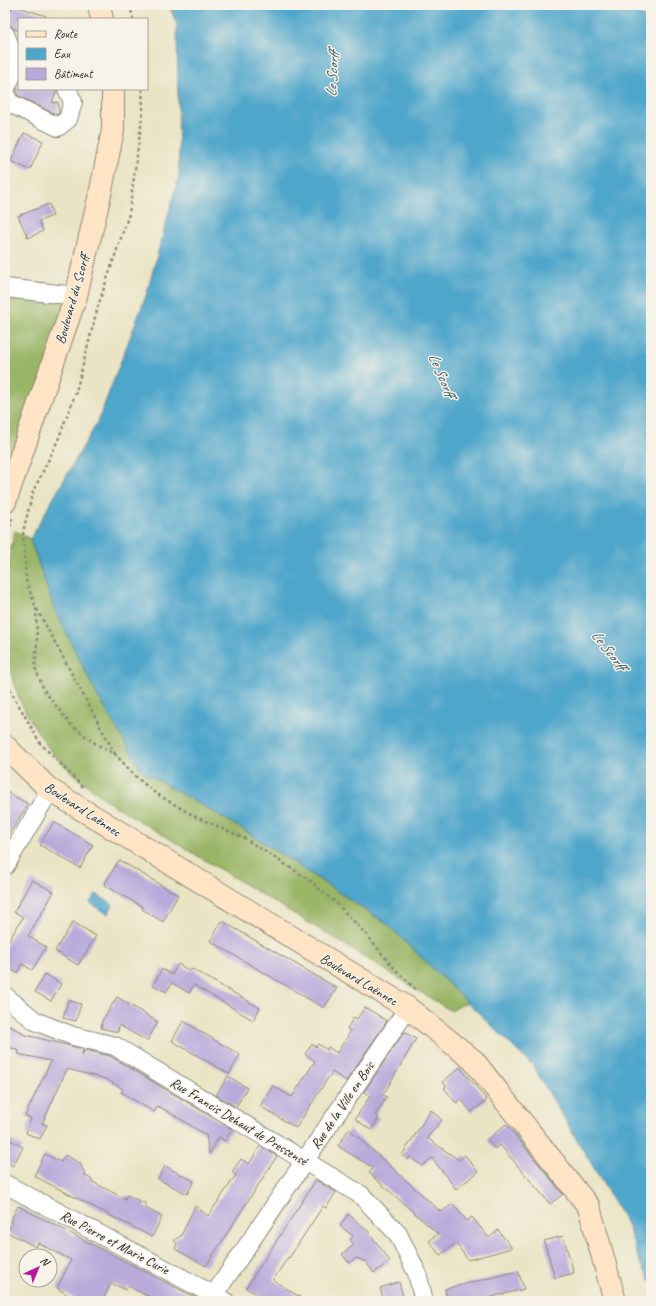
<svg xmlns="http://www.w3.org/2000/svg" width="656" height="1306" font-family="Caveat,sans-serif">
<rect width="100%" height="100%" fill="#f7f3e8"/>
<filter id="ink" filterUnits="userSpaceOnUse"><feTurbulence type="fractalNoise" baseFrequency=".025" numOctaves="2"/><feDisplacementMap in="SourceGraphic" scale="8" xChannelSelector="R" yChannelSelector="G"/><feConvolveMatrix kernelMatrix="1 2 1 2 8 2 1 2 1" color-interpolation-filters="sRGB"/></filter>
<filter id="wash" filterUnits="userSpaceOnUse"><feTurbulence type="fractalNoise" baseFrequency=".012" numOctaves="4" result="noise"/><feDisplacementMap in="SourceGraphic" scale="16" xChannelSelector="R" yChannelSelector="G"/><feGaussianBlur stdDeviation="0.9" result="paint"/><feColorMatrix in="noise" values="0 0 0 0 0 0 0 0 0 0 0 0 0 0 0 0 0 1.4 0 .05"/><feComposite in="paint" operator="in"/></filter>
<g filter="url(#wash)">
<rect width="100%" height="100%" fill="#eae4c5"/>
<g fill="#99b566" stroke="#627048">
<polygon points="5,288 76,296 5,502"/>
<path d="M 15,531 L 30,539 L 54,608 L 96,693 L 142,771 L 241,828 L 387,924 L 467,1002 L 451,1011 L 329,935 L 110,803 C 88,786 64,768 47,746 C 34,727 19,704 13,681 C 0,634 3,578 15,531 Z"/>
</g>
<g fill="#4fa6cb" stroke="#3d687b">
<polygon points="169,5 617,5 651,20 651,1281 641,1265 627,1224 533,1066 387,924 241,828 142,771 96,693 54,608 30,539 98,421 146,296 179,176 177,25"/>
<polygon points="96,894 113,905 108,914 90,903"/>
</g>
<g id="blocks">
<g fill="#b8abdb">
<polygon points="12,5 46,16 45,19 19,19 19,30 14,29 11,26 5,24 5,10 11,10"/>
<polygon points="17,89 57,89 52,103 58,102 59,113 57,115 17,95"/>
<polygon points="24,133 43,141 30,170 11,161"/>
<polygon points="49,204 53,216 39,221 43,231 28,238 18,216"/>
<polygon points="5,791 28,804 5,841"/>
<polygon points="54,822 93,845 80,868 40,845"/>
<polygon points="119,860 178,895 163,922 142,909 143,907 104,885"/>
<polygon points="32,880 54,892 28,936 46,947 32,970 22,964 17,973 5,966 5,947 23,917 14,912"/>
<polygon points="222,921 337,988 324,1008 210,941"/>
<polygon points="73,922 96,936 78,965 55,951"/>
<polygon points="178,964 190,971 192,969 260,1008 253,1020 194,985 189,993 172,983 166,992 153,985 162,969 172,975"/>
<polygon points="45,974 61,984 51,1001 35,992"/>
<polygon points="117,997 158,1022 147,1041 119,1025 118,1032 101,1028 102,1021"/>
<polygon points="68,1000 81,1004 76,1021 63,1018"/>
<polygon points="365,1007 387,1021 346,1081 332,1072 296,1128 260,1106 273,1086 292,1097 315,1061 305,1054 312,1044 316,1047 318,1044 327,1050 328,1047 337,1053 351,1031 347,1029 354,1017 357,1019"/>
<polygon points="183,1021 240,1055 229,1074 172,1041"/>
<polygon points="5,1024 22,1032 22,1034 83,1049 82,1055 85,1050 110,1056 232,1129 225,1141 219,1137 209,1154 206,1135 177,1117 158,1106 154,1112 121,1092 123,1089 106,1079 67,1069 42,1124 47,1125 40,1139 26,1133 31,1118 25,1116 51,1061 18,1054 19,1051 5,1045"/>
<polygon points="404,1032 416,1039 383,1095 387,1097 375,1115 379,1118 371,1130 355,1119 370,1096 364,1092"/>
<polygon points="460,1067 487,1100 471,1112 461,1099 456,1103 444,1088 446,1086 443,1082"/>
<polygon points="228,1076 247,1088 236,1107 216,1095"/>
<polygon points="431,1110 442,1120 427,1138 459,1160 465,1155 478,1172 456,1189 432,1158 422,1166 410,1157 408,1160 402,1155"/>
<polygon points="506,1124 563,1194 550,1204 500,1145 495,1149 487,1140"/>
<polygon points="349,1129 441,1212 453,1204 467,1221 472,1217 489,1238 498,1230 512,1248 468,1260 456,1243 440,1255 429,1241 438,1234 369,1173 373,1168 338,1146"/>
<polygon points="5,1137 23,1147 13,1166 5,1161"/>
<polygon points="260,1146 277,1156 206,1266 175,1249 177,1244 174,1240 181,1236 195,1206 208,1216 236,1175 232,1172 241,1159 249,1164"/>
<polygon points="45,1154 61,1162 65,1155 80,1163 86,1176 92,1180 91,1181 125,1199 127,1195 146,1204 144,1207 162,1217 152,1237 34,1176"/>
<polygon points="165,1166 194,1181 187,1194 158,1179"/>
<polygon points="316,1180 336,1192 326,1208 323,1206 289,1258 288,1257 273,1280 306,1301 268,1301 246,1288"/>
<polygon points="18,1206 200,1300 200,1301 157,1301 128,1286 126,1290 111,1283 102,1301 78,1301 57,1288 71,1260 38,1243 36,1247 7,1232 12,1223 10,1222"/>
<polygon points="348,1214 368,1231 390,1261 374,1273 365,1261 356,1258 349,1263 342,1254 354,1245 350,1240 353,1236 340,1226"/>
<polygon points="563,1236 574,1273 555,1278 544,1241"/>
<polygon points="518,1271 524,1289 476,1301 448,1301 445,1289"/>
<polygon points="399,1282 404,1301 384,1301 380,1288"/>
</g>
</g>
</g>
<g filter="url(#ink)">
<use href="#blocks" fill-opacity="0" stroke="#8a8878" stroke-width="1"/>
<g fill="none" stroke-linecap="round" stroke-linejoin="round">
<defs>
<g id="minor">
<polyline points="5,34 17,64"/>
<polyline points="19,64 17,64 5,90 8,102 58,127 68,119 73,102 67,89"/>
<polyline points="5,288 76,296"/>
<polyline points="5,866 50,790"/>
<polyline points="5,996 35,1021 73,1036 115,1046 361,1195 398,1234 417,1273 424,1301"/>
<polyline points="5,1184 225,1301"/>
<polyline points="210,1301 408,1008"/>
</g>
<g id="secondary">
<polyline points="99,5 102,19"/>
<polyline points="5,502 76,296 101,190 113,130 113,89"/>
<polyline points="5,746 50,790 408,1008 473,1060 589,1207 615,1301"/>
</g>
</defs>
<use href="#minor" stroke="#8a8878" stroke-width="20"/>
<use href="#secondary" stroke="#8a8878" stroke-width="24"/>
<g stroke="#8a8878" stroke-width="2.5" stroke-dasharray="3 3" stroke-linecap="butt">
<polyline points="130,5 133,19"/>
<polyline points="142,89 143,110 129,214 98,306 76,392 58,440 33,492 23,532 26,580 36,608 37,642 35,667 44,690 70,724 96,744 115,754 135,776 155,793 196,817 244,838 308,879 335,902 365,933 394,968 416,990"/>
<polyline points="5,550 12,518"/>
<polyline points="37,609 115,754"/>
<polyline points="5,666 8,686 40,743 83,787"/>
</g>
<use href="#minor" stroke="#fff" stroke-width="18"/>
<use href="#secondary" stroke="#ffe4c6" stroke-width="22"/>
</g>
</g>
<g text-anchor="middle" stroke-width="3" stroke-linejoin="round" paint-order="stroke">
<g font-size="14" fill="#2b2b2b" stroke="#f7f3e8">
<text transform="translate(72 299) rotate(-74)" y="5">Boulevard du Scorff</text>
<text transform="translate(83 809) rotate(33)" y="5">Boulevard Laënnec</text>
<text transform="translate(359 979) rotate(31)" y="5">Boulevard Laënnec</text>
<text transform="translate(342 1105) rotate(-56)" y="5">Rue de la Ville en Bois</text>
<text transform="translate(239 1121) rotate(31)" y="5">Rue Francis Dehaut de Pressensé</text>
<text transform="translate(115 1242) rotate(28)" y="5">Rue Pierre et Marie Curie</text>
</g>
<g font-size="15" font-style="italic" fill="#385663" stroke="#f7f3e8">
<text transform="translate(332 74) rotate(-87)" y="5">Le Scorff</text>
<text transform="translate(442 375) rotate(67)" y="5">Le Scorff</text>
<text transform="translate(609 650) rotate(52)" y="5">Le Scorff</text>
</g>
</g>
<rect width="656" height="1306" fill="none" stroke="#f7f3e8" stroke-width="20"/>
<rect x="18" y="18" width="130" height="72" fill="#f7f3e8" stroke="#a5a39c"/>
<rect x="26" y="31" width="20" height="6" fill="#ffe4c6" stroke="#a5a39c"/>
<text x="54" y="38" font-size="12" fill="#2b2b2b">Route</text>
<rect x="26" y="48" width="20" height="12" fill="#4fa6cb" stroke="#a5a39c"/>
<text x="54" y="58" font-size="12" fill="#2b2b2b">Eau</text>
<rect x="26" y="68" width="20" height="12" fill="#b8abdb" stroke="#a5a39c"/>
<text x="54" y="78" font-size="12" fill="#2b2b2b">Bâtiment</text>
<g transform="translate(38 1268) rotate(44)"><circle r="19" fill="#f7f3e8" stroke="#a5a39c"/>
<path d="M0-3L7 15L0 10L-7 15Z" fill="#b5179e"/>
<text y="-6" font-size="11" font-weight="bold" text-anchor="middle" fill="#2b2b2b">N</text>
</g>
</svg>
